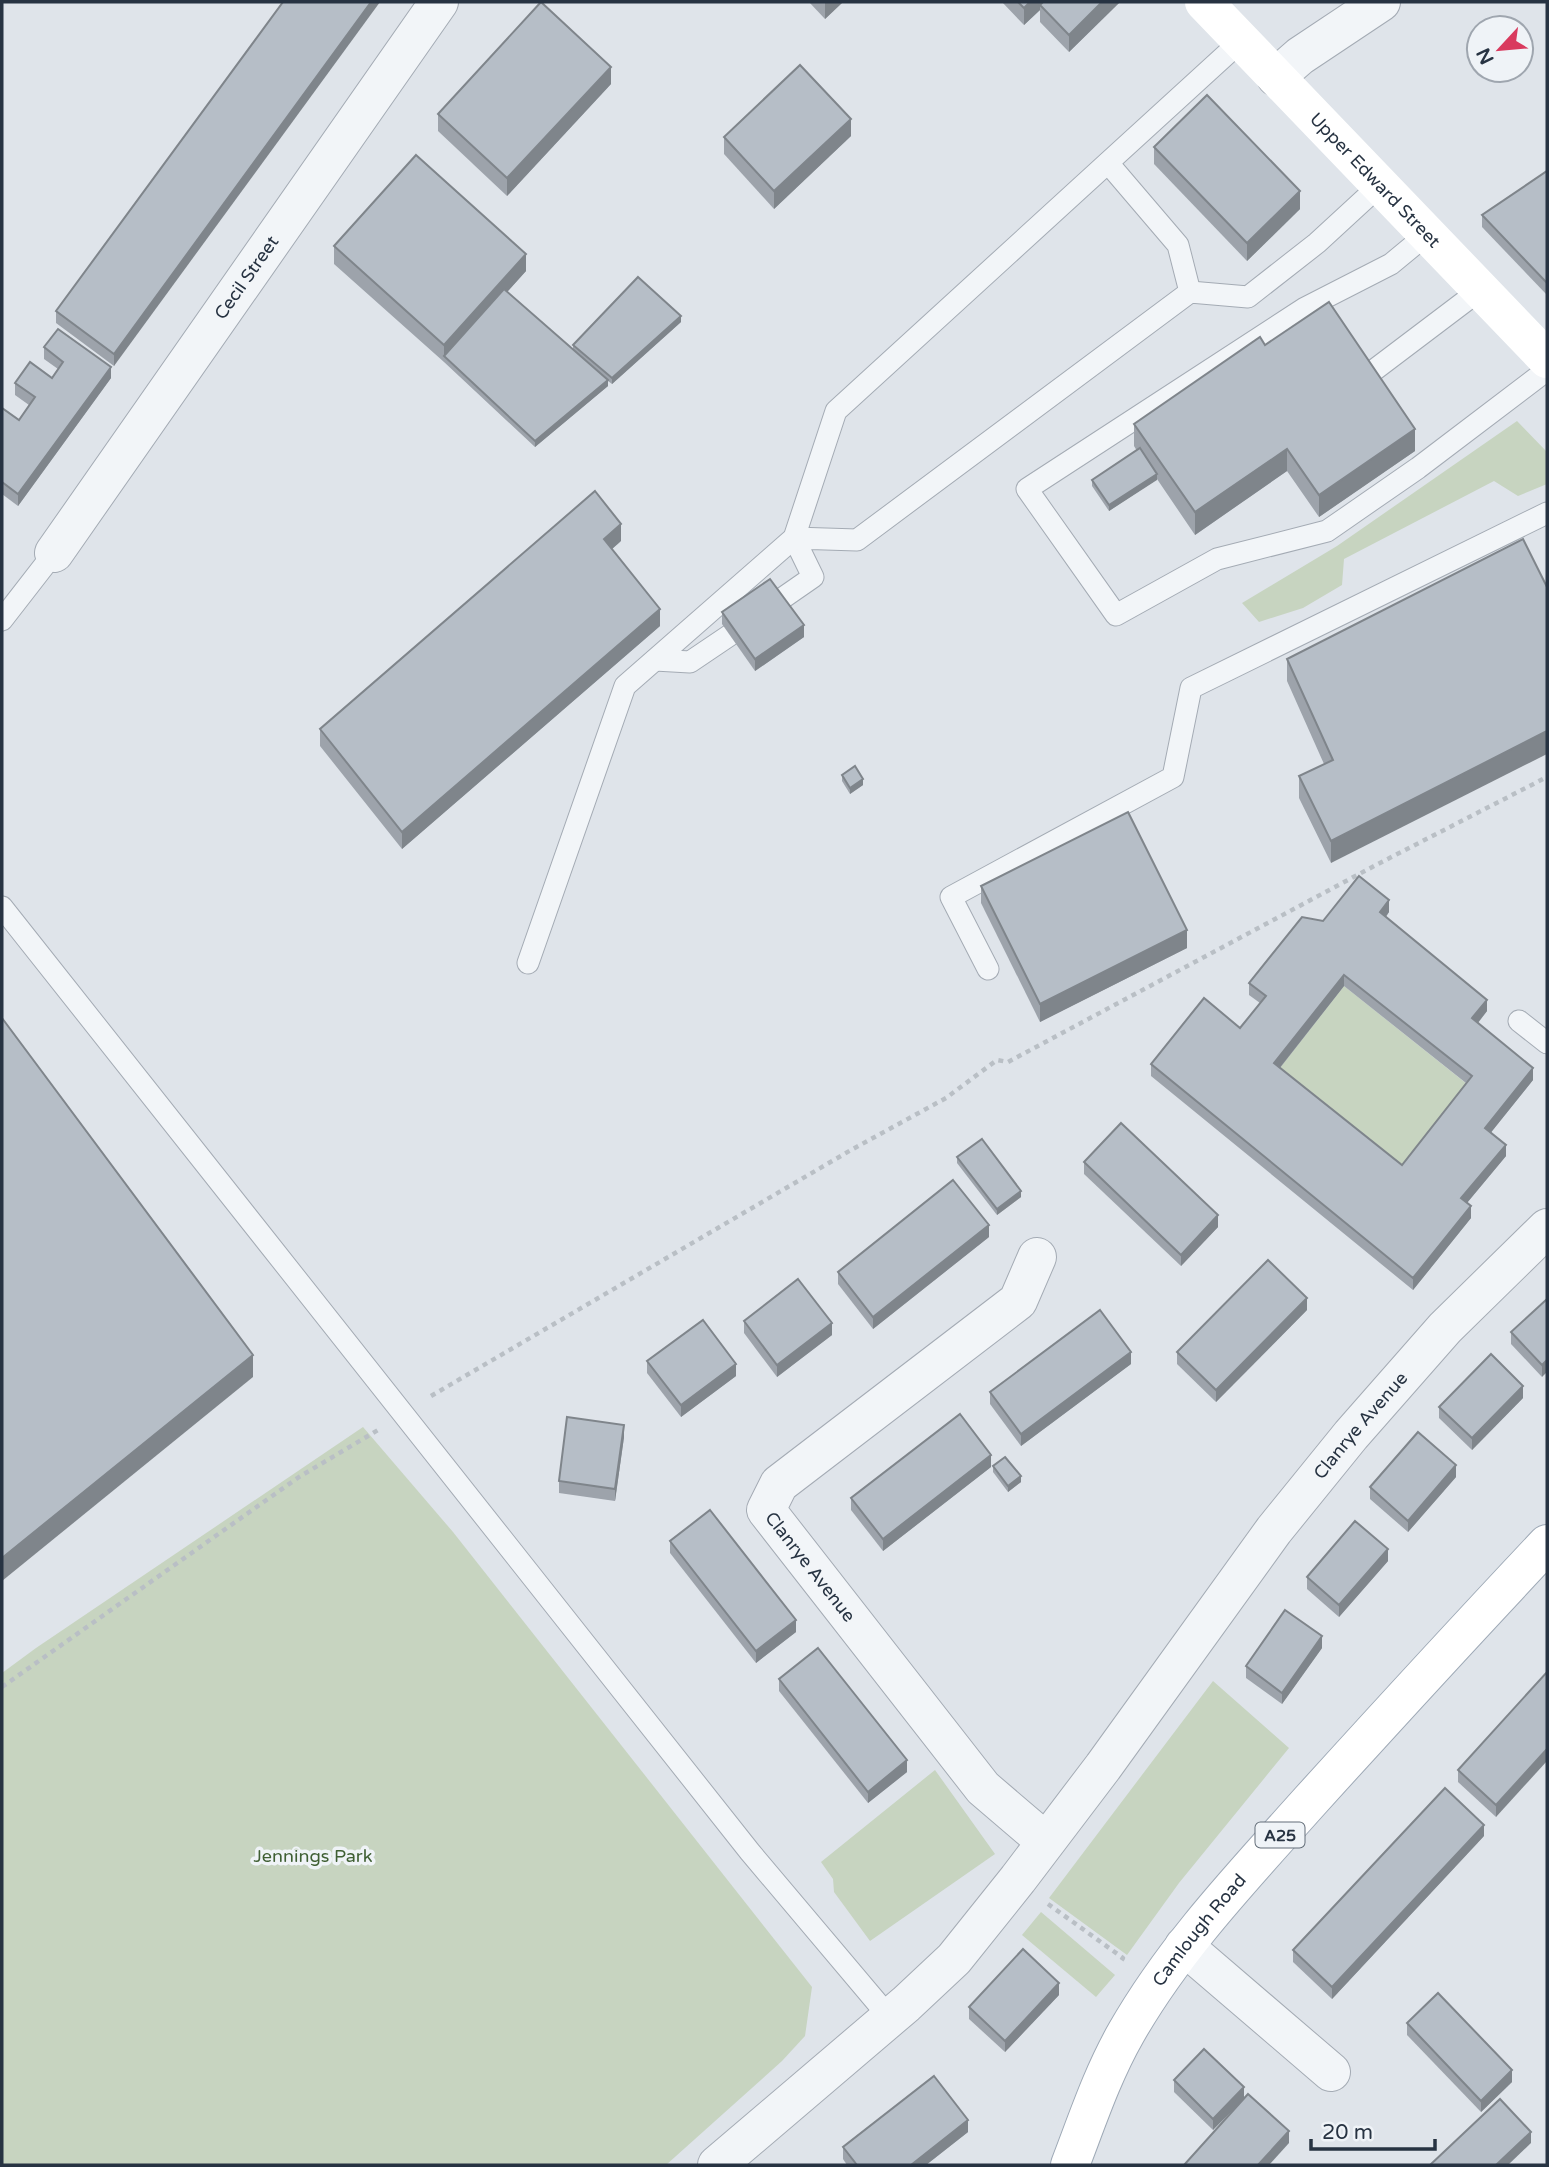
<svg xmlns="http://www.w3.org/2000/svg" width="1549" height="2167" font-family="'Varela Round',sans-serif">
<rect width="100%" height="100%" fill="#dfe4ea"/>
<g fill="#c7d4c0">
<polygon points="1517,421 1547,452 1547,484 1518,496 1494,481 1344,559 1342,585 1303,608 1259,622 1242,603 1337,546"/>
<polygon points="1344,986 1472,1088 1402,1177 1274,1075"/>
<polygon points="363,1427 453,1532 812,1987 805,2036 782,2061 666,2165 2,2165 2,1673 36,1648"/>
<polygon points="1213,1681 1289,1748 1179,1883 1127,1955 1049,1898"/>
<polygon points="935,1770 995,1854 870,1941 834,1892 833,1879 821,1862"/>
<polygon points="1041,1912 1115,1975 1096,1997 1022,1935"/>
</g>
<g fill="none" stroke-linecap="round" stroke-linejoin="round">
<defs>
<g id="service">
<polyline points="1108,163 1178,245 1190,292"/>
<polyline points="1426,235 1391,264 1305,308 1027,489 1116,615 1217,559 1327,531 1418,468 1547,370"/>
<polyline points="1365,377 1480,290"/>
<polyline points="777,602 813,577 794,538 857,540 1190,292 1248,297 1317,243 1380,185"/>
<polyline points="2,620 54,553"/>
<polyline points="655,660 690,662 730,635"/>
<polyline points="2,907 750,1852 890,2018"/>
<polyline points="528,963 625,686 794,538 836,411 1241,41"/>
<polyline points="988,969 951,897 1173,777 1191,688 1547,513"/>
<polyline points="1519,1021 1547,1043"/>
</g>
<g id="minor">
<polyline points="1276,77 1300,56 1381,2"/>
<path id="s1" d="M 54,553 L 439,2"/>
<path id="s2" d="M 1037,1257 L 1018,1301 L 779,1484 L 766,1510 L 983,1788 L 1045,1841"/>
<polyline points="1184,1946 1331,2072"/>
<path id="s3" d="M 717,2165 L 906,2004 L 954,1959 L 1018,1879 L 1103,1767 L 1274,1530 L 1351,1435 L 1445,1328 L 1547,1228"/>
</g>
<g id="primary">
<path id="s5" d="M 1070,2165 C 1087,2121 1102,2075 1126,2033 C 1175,1947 1244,1875 1310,1801 C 1388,1715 1467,1629 1547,1544"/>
</g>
</defs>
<use href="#service" stroke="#a4abb4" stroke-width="23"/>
<use href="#minor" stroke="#a4abb4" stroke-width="40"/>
<use href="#primary" stroke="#9ea9b6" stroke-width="40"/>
<g stroke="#b9bfc5" stroke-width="4.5" stroke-dasharray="5 5" stroke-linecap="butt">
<polyline points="431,1396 851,1150 946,1098 997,1060 1008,1062 1376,865 1547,777"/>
<polyline points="2,1687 299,1477 378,1430"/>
<polyline points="1048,1904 1123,1958 1121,1961"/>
</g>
<use href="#service" stroke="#f2f5f8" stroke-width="21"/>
<use href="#minor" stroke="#f2f5f8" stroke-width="38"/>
<path stroke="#fff" stroke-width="38" id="s4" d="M 1204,2 L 1547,359"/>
<use href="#primary" stroke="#fff" stroke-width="38"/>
</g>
<g fill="#9da3ab" fill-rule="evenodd">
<polygon points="283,2 114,366 56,323 56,311"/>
<polygon points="809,2 843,2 825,19"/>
<polygon points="1002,2 1119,2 1119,3 1069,52 1040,22 1040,10 1024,25"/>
<polygon points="611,84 507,196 438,131 438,114"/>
<polygon points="851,136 774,209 724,154 724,137"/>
<polygon points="1154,147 1300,209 1247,261 1154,164"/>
<polygon points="1547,171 1547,295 1482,227 1482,215"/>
<polygon points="334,246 526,271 507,292 573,350 573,345 681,322 612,384 608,381 608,386 535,447 444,362 334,264"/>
<polygon points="1265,345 1415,451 1319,517 1287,471 1195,535 1157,479 1109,511 1092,486 1092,480 1137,451 1134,446 1134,424"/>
<polygon points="44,347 111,378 18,506 2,494 2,408 19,420 29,405 15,395 15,383 52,378 58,369 44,359"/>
<polygon points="1523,539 1331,863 1299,798 1299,776 1324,764 1287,681 1287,659"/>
<polygon points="621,541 612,549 660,626 402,849 320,746 320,729"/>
<polygon points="722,612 804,637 755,671 722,624"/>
<polygon points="842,775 863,785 850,794 842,781"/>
<polygon points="981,886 1187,948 1040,1022 981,903"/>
<path d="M 1389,912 L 1386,917 L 1487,1011 L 1478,1023 L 1533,1080 L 1491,1132 L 1506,1156 L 1467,1203 L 1471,1218 L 1413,1290 L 1151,1076 L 1151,1064 L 1240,1028 L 1260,1003 L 1249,995 L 1249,983 L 1323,921 ZM 1344,986 L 1466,1083 L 1402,1165 L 1280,1068 Z"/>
<polygon points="957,1157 1021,1197 997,1215 957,1163"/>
<polygon points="1084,1162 1218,1227 1181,1266 1084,1174"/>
<polygon points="989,1237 873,1329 838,1284 838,1272"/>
<polygon points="1547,1299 1542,1377 1511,1344 1511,1332"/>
<polygon points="1307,1310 1216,1402 1177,1364 1177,1352"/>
<polygon points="744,1321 832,1335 777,1377 744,1333"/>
<polygon points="647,1361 736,1376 681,1417 647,1373"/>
<polygon points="1131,1364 1021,1446 990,1404 990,1392"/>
<polygon points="1523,1398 1472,1450 1439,1418 1439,1407"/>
<polygon points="624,1437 615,1501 559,1493 559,1481"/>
<polygon points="993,1466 1021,1482 1008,1492 993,1472"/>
<polygon points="991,1467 883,1551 851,1510 851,1498"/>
<polygon points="1456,1477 1408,1532 1370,1499 1370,1487"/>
<polygon points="670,1541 796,1632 756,1663 670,1553"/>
<polygon points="1388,1561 1339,1617 1307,1589 1307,1577"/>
<polygon points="1322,1648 1282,1704 1246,1678 1246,1666"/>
<polygon points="1547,1672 1496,1817 1458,1782 1458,1770"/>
<polygon points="779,1679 907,1772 868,1803 779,1691"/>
<polygon points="1484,1836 1332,1999 1293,1962 1293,1950"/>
<polygon points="1059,1995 1005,2052 969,2019 969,2007"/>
<polygon points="1407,2023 1512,2082 1481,2112 1407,2035"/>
<polygon points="1174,2080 1244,2087 1213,2130 1174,2092"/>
<polygon points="968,2132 926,2165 847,2165 843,2159 843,2147"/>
</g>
<g fill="#7f858b">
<polygon points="371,2 380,2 114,366 114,354"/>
<polygon points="825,2 843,2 825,19"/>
<polygon points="1030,2 1049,2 1040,5 1040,10 1024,25 1024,8"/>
<polygon points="1102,2 1119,2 1119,3 1069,52 1069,35"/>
<polygon points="611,67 611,84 507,196 507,178"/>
<polygon points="851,119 851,136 774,209 774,191"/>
<polygon points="1300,191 1300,209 1247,261 1247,243"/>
<polygon points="526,254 526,271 447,359 444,356 444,345"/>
<polygon points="681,316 681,322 612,384 612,378"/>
<polygon points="111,367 111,378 18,506 18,494"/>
<polygon points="608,380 608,386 535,447 535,441"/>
<polygon points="1415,429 1415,451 1319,517 1319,495"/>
<polygon points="1287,449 1287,471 1195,535 1195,512"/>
<polygon points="1157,474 1157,480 1109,511 1109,505"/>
<polygon points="621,524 621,541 604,556 604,539"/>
<polygon points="660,609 660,626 402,849 402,832"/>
<polygon points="804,625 804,637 755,671 755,659"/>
<polygon points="1547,731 1547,754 1331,863 1331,841"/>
<polygon points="863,779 863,785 850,794 850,788"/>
<polygon points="1389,900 1389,912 1380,924 1380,912"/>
<polygon points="1187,930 1187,948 1040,1022 1040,1004"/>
<polygon points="1344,975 1344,986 1274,1075 1274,1063"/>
<polygon points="1487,1000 1487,1011 1472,1030 1472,1018"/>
<polygon points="1533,1068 1533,1080 1485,1140 1485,1128"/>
<polygon points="1506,1145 1506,1156 1461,1210 1461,1198"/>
<polygon points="1021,1191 1021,1197 997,1215 997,1209"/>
<polygon points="1471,1206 1471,1218 1413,1290 1413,1278"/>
<polygon points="1218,1215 1218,1227 1181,1266 1181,1255"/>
<polygon points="989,1225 989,1237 873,1329 873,1317"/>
<polygon points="1307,1298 1307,1310 1216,1402 1216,1390"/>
<polygon points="832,1323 832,1335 777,1377 777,1365"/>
<polygon points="1131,1352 1131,1364 1021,1446 1021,1434"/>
<polygon points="253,1355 253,1377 2,1581 2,1558"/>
<polygon points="1547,1360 1547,1372 1542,1377 1542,1365"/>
<polygon points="736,1364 736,1376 681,1417 681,1405"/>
<polygon points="1523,1386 1523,1398 1472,1450 1472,1438"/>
<polygon points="624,1425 624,1437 615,1501 615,1489"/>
<polygon points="991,1455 991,1467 883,1551 883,1539"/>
<polygon points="1456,1465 1456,1477 1408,1532 1408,1521"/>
<polygon points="1021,1476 1021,1482 1008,1492 1008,1486"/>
<polygon points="1388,1549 1388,1561 1339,1617 1339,1605"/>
<polygon points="796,1620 796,1632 756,1663 756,1651"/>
<polygon points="1322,1636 1322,1648 1282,1704 1282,1693"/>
<polygon points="1547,1749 1547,1761 1496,1817 1496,1805"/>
<polygon points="907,1760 907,1772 868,1803 868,1792"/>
<polygon points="1484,1825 1484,1836 1332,1999 1332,1987"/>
<polygon points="1059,1983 1059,1995 1005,2052 1005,2041"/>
<polygon points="1512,2070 1512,2082 1481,2112 1481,2101"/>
<polygon points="1244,2087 1244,2099 1213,2130 1213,2119"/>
<polygon points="968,2120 968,2132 926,2165 911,2165"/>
<polygon points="1289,2131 1289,2143 1269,2165 1258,2165"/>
<polygon points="1531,2132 1531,2143 1508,2165 1496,2165"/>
</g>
<g fill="#b6bec7" stroke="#7f858b" stroke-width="2" fill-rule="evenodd">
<polygon points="283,2 371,2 114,354 56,311"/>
<polygon points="541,2 611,67 507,178 438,114"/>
<polygon points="1018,2 1030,2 1024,8"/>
<polygon points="1043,2 1102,2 1069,35 1040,5"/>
<polygon points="800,65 851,119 774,191 724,137"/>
<polygon points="1207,95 1300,191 1247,243 1154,147"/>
<polygon points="416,155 526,254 444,345 334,246"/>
<polygon points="1547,171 1547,283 1482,215"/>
<polygon points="638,277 681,316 612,378 573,345"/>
<polygon points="504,289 608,380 535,441 444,356"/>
<polygon points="1329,302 1415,429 1319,495 1287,449 1195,512 1134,424 1260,337 1265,345"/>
<polygon points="58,329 111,367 18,494 2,482 2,408 19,420 35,397 15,383 30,362 52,378 63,362 44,347"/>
<polygon points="1140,448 1157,474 1109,505 1092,480"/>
<polygon points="595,491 621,524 604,539 660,609 402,832 320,729"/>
<polygon points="1523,539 1547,587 1547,731 1331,841 1299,776 1333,760 1287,659"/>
<polygon points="770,579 804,625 755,659 722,612"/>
<polygon points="855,766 863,779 850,788 842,775"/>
<polygon points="1128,812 1187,930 1040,1004 981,886"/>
<path d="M 1359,876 L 1389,900 L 1380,912 L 1487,1000 L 1472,1018 L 1533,1068 L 1485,1128 L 1506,1145 L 1461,1198 L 1471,1206 L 1413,1278 L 1151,1064 L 1204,998 L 1240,1028 L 1266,996 L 1249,983 L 1302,917 L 1323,921 ZM 1344,975 L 1472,1076 L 1402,1165 L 1274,1063 Z"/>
<polygon points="2,1018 253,1355 2,1558"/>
<polygon points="1121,1123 1218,1215 1181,1255 1084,1162"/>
<polygon points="982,1139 1021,1191 997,1209 957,1157"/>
<polygon points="953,1180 989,1225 873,1317 838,1272"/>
<polygon points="1268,1260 1307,1298 1216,1390 1177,1352"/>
<polygon points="798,1279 832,1323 777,1365 744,1321"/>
<polygon points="1547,1299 1547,1360 1542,1365 1511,1332"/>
<polygon points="1100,1310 1131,1352 1021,1434 990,1392"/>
<polygon points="703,1320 736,1364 681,1405 647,1361"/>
<polygon points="1491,1354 1523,1386 1472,1438 1439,1407"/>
<polygon points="960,1414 991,1455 883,1539 851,1498"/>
<polygon points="567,1417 624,1425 615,1489 559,1481"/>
<polygon points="1418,1432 1456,1465 1408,1521 1370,1487"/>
<polygon points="1005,1457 1021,1476 1008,1486 993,1466"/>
<polygon points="710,1510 796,1620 756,1651 670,1541"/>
<polygon points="1355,1521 1388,1549 1339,1605 1307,1577"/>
<polygon points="1285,1610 1322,1636 1282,1693 1246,1666"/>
<polygon points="818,1648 907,1760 868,1792 779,1679"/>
<polygon points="1547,1672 1547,1749 1496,1805 1458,1770"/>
<polygon points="1445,1788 1484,1825 1332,1987 1293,1950"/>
<polygon points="1023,1949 1059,1983 1005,2041 969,2007"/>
<polygon points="1438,1993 1512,2070 1481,2101 1407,2023"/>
<polygon points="1204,2049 1244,2087 1213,2119 1174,2080"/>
<polygon points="934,2076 968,2120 911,2165 857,2165 843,2147"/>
<polygon points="1248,2094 1289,2131 1258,2165 1184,2165"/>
<polygon points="1500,2099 1531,2132 1496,2165 1430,2165"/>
</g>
<g text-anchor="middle" stroke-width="7" stroke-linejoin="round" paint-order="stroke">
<rect fill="#eff3f7" stroke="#636d78" stroke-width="2" x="1255.5" y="1822.5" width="49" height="25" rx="5"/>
<g font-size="16" font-weight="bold" fill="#273342">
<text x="1280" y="1841">A25</text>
</g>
<g font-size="18" fill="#273342" stroke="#eff3f7">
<text dy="6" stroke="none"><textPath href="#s4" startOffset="247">Upper Edward Street</textPath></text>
<text dy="6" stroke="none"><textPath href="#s1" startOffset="336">Cecil Street</textPath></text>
<text dy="6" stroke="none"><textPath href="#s3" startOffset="985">Clanrye Avenue</textPath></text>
<text dy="6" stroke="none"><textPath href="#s2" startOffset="450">Clanrye Avenue</textPath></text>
<text dy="6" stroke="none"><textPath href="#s5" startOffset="270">Camlough Road</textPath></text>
</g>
<g font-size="18" fill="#3f5f33" stroke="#eff3f7">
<text x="313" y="1862">Jennings Park</text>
</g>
</g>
<rect width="1549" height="2167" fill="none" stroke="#273342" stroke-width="7"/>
<g transform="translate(1500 49) rotate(244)"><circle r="33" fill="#eff3f7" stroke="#9fa6af" stroke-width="2"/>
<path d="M0-5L12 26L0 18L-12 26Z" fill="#d93a5e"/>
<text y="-10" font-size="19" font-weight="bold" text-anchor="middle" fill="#273342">N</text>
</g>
<path d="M1311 2139v10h124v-10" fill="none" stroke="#273342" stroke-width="3.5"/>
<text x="1322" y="2139" font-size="21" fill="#273342" stroke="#eff3f7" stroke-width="5" paint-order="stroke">20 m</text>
</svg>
